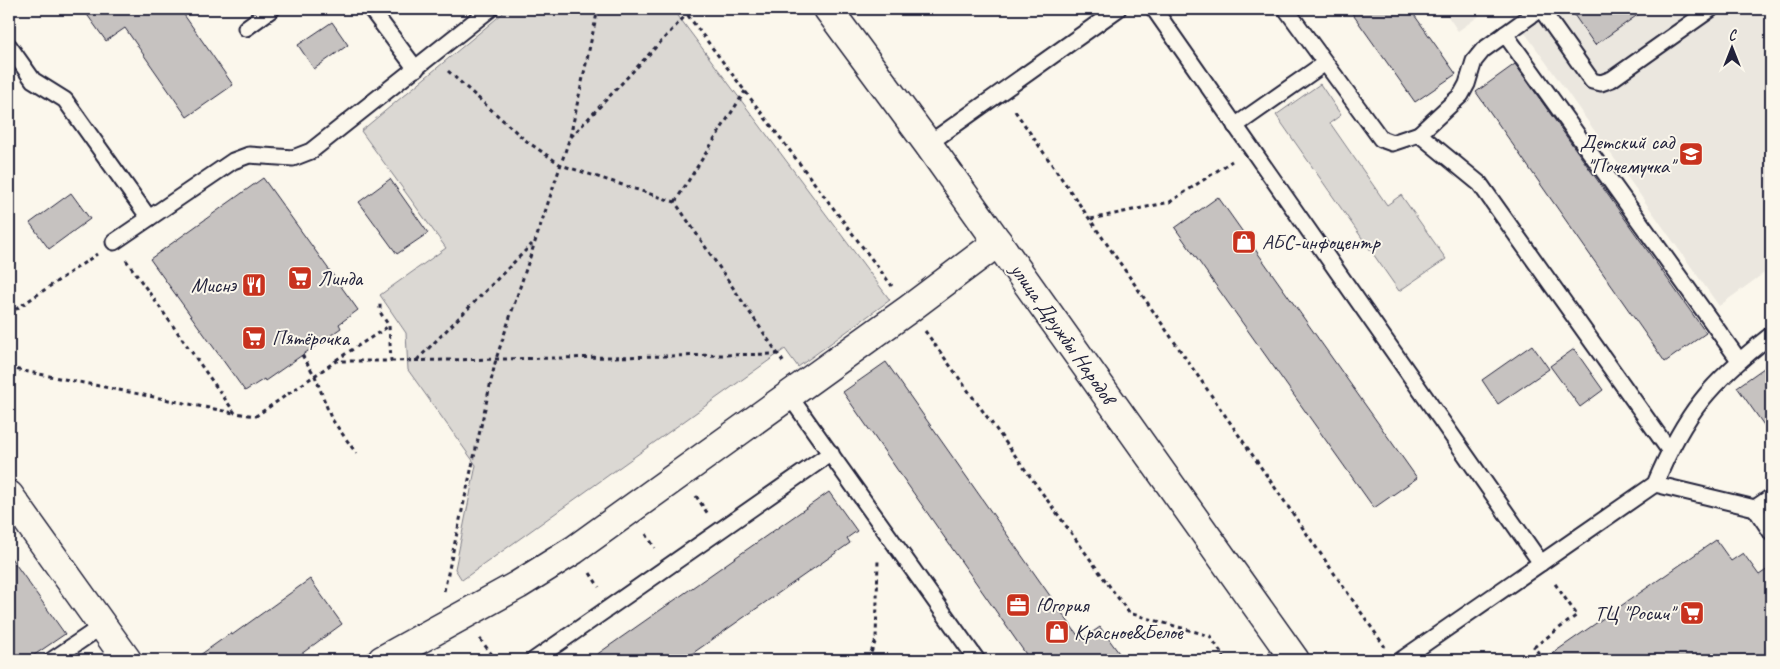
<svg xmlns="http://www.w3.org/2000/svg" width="1780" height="669" font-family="Caveat,sans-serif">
<rect width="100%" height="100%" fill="#fbf7ec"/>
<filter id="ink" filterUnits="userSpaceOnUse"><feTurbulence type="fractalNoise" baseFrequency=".02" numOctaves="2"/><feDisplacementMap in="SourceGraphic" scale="10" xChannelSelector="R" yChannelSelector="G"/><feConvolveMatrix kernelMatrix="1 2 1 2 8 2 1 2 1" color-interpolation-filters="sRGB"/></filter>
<g filter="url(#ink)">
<g fill="#ebe7df">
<polygon points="1443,9 1489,9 1458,31"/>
<polygon points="1508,9 1771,9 1771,268 1719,306"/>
</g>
<g fill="#dbd8d3" stroke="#7e7d87">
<polygon points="508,9 673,9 890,300 798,367 785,349 462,580 455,569 476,465 408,370 406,333 380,295 446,248 361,131"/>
<polygon points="1320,84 1341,115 1330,123 1387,205 1401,195 1446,259 1399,291 1276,115"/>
</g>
<g fill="#c6c2c0" stroke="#22223b">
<polygon points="83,9 180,9 233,85 187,117 125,28 106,41"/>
<polygon points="1349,9 1410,9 1456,74 1415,102"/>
<polygon points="1570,9 1646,9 1595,45"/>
<polygon points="332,22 348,45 314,69 298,45"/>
<polygon points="1515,64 1706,333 1665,362 1476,92"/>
<polygon points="263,178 358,310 339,324 341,328 265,381 264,379 245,391 150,259"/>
<polygon points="390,179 428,233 397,254 359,202"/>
<polygon points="71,193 90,219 49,249 30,223"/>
<polygon points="1218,197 1417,478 1374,508 1175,228"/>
<polygon points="1532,345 1549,369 1498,404 1482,380"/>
<polygon points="1574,349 1603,390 1580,407 1550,366"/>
<polygon points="886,362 1081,640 1100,627 1124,660 1030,660 843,392"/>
<polygon points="1771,363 1771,435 1737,387"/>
<polygon points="829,492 857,531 847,538 850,543 683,660 589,660"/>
<polygon points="1716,540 1731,561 1743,553 1759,575 1771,567 1771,660 1543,660"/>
<polygon points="9,555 65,634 27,660 19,660 9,646"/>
<polygon points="310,579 342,624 293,660 193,660 231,633 232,635"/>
</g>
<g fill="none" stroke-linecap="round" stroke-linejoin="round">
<defs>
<g id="lane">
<polyline points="371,9 416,69"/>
<polyline points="1154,9 1541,563"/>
<polyline points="1286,9 1381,139 1392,143 1419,134 1480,184 1669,450"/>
<polyline points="1541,9 1592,81 1601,83 1612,79 1711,9"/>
<polyline points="246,28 272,9"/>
<polyline points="1505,34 1739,360"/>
<polyline points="9,46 33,80 65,100 149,218"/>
<polyline points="1235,126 1325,63"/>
<polyline points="1419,134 1461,95 1467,84 1474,61 1483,50 1540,9"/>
<polyline points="928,144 1118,9"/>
<polyline points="114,242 233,161 249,155 293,158 311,151 490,9"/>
<polyline points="788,394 977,660"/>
<polyline points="1655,484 1755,508 1771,497"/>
<polyline points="1755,508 1771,532"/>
<polyline points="52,660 102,626"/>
<polyline points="534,660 831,453"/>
<path d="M 1401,660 L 1655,484 C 1685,412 1711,382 1771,335"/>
</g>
<g id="street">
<polyline points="9,495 127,660"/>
<polyline points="382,660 518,585 574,550 909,309 998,242"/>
</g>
<polyline id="secondary" points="828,9 928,144 1295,660"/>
</defs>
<use href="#lane" stroke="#22223b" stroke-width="19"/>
<use href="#street" stroke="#22223b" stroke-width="31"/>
<use href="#secondary" stroke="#22223b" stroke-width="31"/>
<g stroke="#22223b" stroke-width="3" stroke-dasharray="4 4" stroke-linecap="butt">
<polyline points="683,9 892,286"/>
<polyline points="448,71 525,140 561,165 675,202 784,363"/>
<polyline points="1015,111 1385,647"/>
<polyline points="571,137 687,14"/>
<polyline points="675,202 745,91"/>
<polyline points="1091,219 1170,202 1232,161"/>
<polyline points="126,260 235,413 256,416 336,361 391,361 389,326 380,312 380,302"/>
<polyline points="9,314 97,254"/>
<polyline points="925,331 1129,613 1210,636 1226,660"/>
<polyline points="302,355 315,376 331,418 356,453"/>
<polyline points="336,360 389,326"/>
<polyline points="417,360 532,244"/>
<polyline points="391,361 777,354"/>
<polyline points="9,368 234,413"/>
<polyline points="696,496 708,514"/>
<polyline points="646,534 655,548"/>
<polyline points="590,573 599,587"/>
<polyline points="444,591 496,359 570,137 598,9"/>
<polyline points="480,639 496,660"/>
<polyline points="868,660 876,640 878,560"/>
<polyline points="1544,660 1534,647 1577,615 1553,581"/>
</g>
<use href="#lane" stroke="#fbf7ec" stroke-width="15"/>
<use href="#street" stroke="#fbf7ec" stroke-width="28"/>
<use href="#secondary" stroke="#fbf7ec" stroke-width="28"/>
</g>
</g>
<defs>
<symbol id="school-square" viewBox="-11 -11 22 22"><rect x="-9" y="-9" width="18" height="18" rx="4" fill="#c8321e" stroke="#fbf7ec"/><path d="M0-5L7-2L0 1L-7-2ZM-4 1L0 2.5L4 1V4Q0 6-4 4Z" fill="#fff"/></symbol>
<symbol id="shop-square" viewBox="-11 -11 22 22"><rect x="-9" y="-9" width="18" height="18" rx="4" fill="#c8321e" stroke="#fbf7ec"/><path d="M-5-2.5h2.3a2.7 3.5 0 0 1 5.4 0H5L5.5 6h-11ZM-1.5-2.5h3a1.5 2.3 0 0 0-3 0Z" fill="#fff"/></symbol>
<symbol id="supermarket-square" viewBox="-11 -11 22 22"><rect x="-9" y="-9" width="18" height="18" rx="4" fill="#c8321e" stroke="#fbf7ec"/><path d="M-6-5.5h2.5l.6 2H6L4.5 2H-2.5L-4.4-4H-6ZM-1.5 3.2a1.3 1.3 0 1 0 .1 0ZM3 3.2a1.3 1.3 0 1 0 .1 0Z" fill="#fff"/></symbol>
<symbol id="restaurant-square" viewBox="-11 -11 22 22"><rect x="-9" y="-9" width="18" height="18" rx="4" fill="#c8321e" stroke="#fbf7ec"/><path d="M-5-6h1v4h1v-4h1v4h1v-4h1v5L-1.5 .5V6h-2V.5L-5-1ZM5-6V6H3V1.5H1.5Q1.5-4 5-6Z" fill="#fff"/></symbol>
<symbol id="office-square" viewBox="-11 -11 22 22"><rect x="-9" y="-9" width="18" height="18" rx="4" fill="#c8321e" stroke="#fbf7ec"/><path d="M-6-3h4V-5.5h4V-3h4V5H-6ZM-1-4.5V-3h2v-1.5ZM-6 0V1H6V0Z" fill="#fff"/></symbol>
</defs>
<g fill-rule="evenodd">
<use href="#school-square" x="1677" y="140" width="28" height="28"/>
<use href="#shop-square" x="1230" y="228" width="28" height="28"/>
<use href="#supermarket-square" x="286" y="264" width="28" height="28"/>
<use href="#restaurant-square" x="240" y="271" width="28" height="28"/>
<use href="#supermarket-square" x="240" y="324" width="28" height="28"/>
<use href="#office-square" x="1004" y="591" width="28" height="28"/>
<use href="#supermarket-square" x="1678" y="599" width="28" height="28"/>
<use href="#shop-square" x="1043" y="618" width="28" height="28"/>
</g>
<g text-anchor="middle" stroke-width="4" stroke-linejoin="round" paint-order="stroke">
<g font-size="21" fill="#22223b" stroke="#fbf7ec" text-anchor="start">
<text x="1674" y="149" text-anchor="end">Детский сад<tspan x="1674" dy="24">"Почемучка"</tspan></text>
<text x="1262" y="249">АБС-инфоцентр</text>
<text x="318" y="285">Линда</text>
<text x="236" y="292" text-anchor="end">Миснэ</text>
<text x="272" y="345">Пятёрочка</text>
<text x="1036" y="612">Югория</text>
<text x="1674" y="620" text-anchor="end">ТЦ "Росич"</text>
<text x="1074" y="639">Красное&amp;Белое</text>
</g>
<g font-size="21" fill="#22223b" stroke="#fbf7ec">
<text transform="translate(1063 333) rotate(55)" y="7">улица Дружбы Народов</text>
</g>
</g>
<rect width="1780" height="669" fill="none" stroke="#fbf7ec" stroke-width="30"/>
<rect x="15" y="15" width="1750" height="639" fill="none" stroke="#22223b" stroke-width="2" filter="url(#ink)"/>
<g transform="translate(1732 48)" stroke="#fbf7ec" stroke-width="4" paint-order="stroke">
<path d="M0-4L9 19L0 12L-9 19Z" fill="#22223b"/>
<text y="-8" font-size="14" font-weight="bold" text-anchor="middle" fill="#22223b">С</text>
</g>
</svg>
